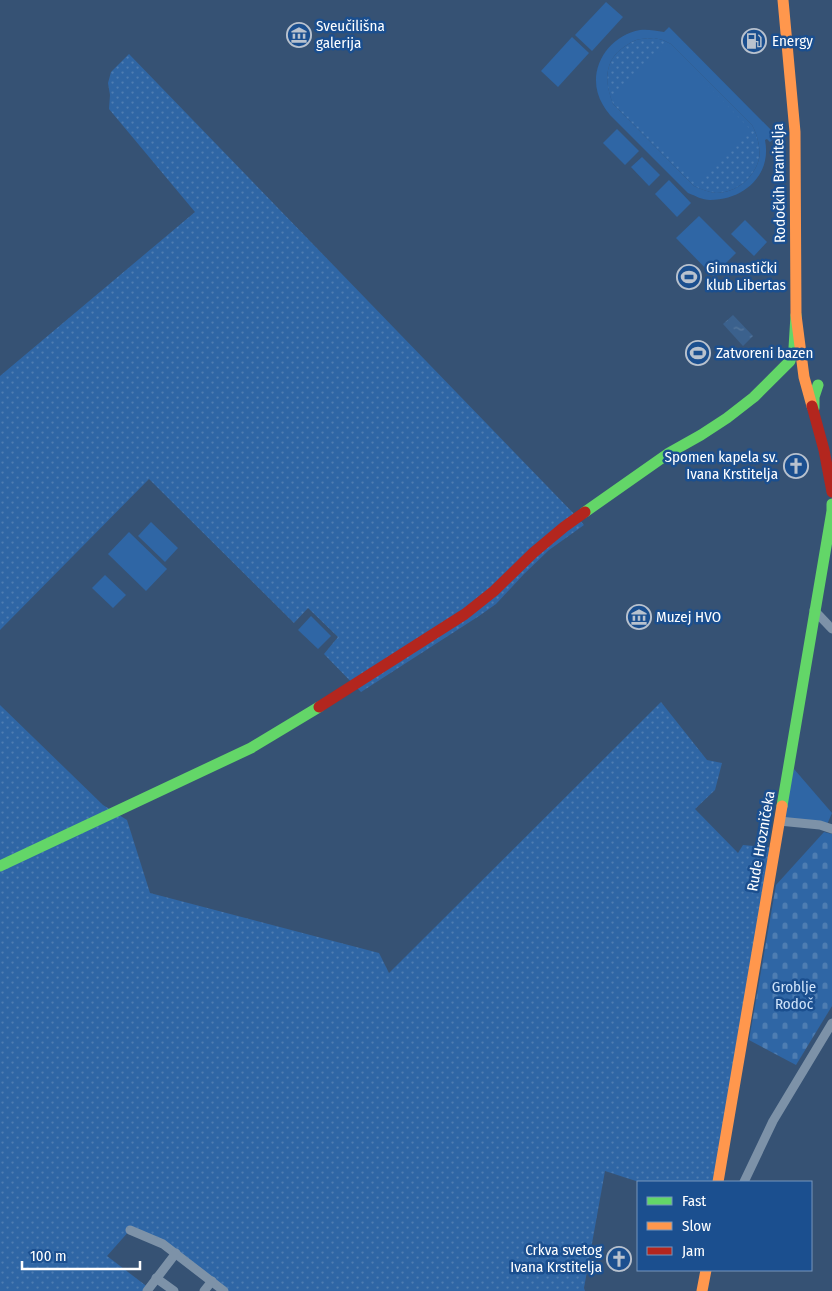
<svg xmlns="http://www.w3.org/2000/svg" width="832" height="1291" font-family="'Fira Sans Condensed',sans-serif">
<defs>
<pattern id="grass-dots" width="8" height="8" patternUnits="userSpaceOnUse" patternTransform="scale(1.25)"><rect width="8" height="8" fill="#2f66a5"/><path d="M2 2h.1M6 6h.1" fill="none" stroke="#4e7db2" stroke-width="1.8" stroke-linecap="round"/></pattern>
<pattern id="cemetery-stones" width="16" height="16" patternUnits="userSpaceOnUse" patternTransform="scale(1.25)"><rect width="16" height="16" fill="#2f66a5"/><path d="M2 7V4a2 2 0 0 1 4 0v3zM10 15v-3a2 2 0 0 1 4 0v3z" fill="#4e7db2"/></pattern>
<pattern id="water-ripples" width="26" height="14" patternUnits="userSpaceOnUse" patternTransform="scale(1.25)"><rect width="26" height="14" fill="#3b618d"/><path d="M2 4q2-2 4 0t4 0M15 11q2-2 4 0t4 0" fill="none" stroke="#58799e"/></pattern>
</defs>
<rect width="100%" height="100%" fill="#365274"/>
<g fill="url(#grass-dots)">
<path d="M 654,38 L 663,40 L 671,44 L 752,125 C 757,134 761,148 759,159 C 754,178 736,193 716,193 C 708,192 700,189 694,186 L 613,104 C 605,83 603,61 624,47 C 627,45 631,42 634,41 C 639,38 648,39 654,38 Z"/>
<polygon points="129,54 577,517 584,525 549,550 524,574 496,604 479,616 361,692 324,654 338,637 308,608 294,623 149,479 0,630 0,376 195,212 109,109 110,95 108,83 111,72"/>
<polygon points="661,702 707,760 722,763 715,790 695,809 738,853 743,845 775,848 718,1182 639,1182 605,1171 584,1288 585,1291 224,1291 176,1253 130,1230 107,1256 149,1288 147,1291 0,1291 0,705 103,805 127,820 150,893 379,953 389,973"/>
</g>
<polygon fill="url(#cemetery-stones)" points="824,832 832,834 832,1006 796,1065 749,1040 776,885"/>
<g fill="#2f66a5" fill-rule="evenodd">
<polygon points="606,2 623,17 592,51 575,35"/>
<path d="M 669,27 L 777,136 L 770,142 L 767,139 L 765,140 C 772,175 744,200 710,200 C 702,200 696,196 688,193 L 610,115 C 608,112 605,109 603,105 C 584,74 606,36 640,30 C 648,29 656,31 664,32 ZM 654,38 L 663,40 L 671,44 L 752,125 C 757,134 761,148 759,159 C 754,178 736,193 716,193 C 708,192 701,189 694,186 L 613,104 C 605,83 603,61 624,47 C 627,45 631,42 634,41 C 639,38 648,39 654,38 Z"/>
<polygon points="572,37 589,53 558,87 541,71"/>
<polygon points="668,45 751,130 696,184 613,99"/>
<polygon points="617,129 639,151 625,165 603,143"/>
<polygon points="642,157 660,175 649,186 631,167"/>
<polygon points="669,180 691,203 677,217 655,194"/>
<polygon points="699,216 736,253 713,276 676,238"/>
<polygon points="745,220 767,242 754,256 731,234"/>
<polygon points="151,522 178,548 165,562 138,536"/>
<polygon points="129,532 167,569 146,591 108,554"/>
<polygon points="105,575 126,595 113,608 92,588"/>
<polygon points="311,616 331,636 318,649 298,630"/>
<polygon points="794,769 832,813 826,827 779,821"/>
</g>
<polygon fill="url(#water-ripples)" points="733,315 753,336 743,346 723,324"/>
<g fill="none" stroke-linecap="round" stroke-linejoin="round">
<g stroke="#7d92a8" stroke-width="9">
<polyline points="814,610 832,629"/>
<polyline points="779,821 820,825 832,829"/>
<polyline points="744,1182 773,1121 832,1023"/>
<polyline points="130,1230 163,1244 224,1291"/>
<polyline points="156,1278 174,1291"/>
<polyline points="147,1291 176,1253"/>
<polyline points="204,1291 212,1281"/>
</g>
<g stroke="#63d668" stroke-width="11">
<polyline points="814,408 814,397 818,385"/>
<polyline points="585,512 669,453 701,435 727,418 754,397 790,361 794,348 796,315"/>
<polyline points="782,806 832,511 832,504"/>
<polyline points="0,866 251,748 319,707"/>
</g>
<g stroke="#ff974d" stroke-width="11">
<polyline points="783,0 795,132 796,315 804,377 812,406"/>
<polyline points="718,1182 782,806"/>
<polyline points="702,1291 706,1270"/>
</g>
<g stroke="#b3261e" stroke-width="11">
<polyline points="812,406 824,450 832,492"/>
<polyline points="319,707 465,614 494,591 533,553 564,527 585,512"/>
</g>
</g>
<defs>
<symbol id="museum-ring" viewBox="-11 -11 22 22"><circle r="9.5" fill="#1b4f8f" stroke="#b9c2ce" stroke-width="1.5"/><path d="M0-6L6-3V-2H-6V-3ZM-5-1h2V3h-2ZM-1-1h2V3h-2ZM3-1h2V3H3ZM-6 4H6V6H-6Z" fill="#b9c2ce"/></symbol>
<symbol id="fuel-ring" viewBox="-11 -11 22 22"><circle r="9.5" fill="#1b4f8f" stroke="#b9c2ce" stroke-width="1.5"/><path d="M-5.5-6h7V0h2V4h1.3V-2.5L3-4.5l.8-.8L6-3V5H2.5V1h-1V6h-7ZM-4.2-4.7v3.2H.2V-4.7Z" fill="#b9c2ce"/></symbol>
<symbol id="stadium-ring" viewBox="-11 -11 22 22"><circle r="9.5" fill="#1b4f8f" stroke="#b9c2ce" stroke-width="1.5"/><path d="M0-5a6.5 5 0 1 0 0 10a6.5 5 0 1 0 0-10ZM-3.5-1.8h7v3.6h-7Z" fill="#b9c2ce"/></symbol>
<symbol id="church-ring" viewBox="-11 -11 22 22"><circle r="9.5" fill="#1b4f8f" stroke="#b9c2ce" stroke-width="1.5"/><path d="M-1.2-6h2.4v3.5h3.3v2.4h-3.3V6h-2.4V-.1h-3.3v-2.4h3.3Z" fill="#b9c2ce"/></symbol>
</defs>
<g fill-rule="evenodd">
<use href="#museum-ring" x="285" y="21" width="28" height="28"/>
<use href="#fuel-ring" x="740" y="27" width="28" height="28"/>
<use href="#stadium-ring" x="675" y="263" width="28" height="28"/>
<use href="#stadium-ring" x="684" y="339" width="28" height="28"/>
<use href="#church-ring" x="782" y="452" width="28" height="28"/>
<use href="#museum-ring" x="625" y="603" width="28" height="28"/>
<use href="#church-ring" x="605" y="1245" width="28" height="28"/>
</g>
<g text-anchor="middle" stroke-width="5" stroke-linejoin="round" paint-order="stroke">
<g font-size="15" fill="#fff" stroke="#1b4f8f" text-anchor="start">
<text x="316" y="31">Sveučilišna<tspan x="316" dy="17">galerija</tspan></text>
<text x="772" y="46">Energy</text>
<text x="706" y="273">Gimnastički<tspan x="706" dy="17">klub Libertas</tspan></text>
<text x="716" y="358">Zatvoreni bazen</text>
<text x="778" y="462" text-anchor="end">Spomen kapela sv.<tspan x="778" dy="17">Ivana Krstitelja</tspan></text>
<text x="656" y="622">Muzej HVO</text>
<text x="602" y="1255" text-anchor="end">Crkva svetog<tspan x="602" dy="17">Ivana Krstitelja</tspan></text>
</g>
<g font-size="15" fill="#fff" stroke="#1b4f8f">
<text transform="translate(779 183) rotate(-91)" y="5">Rodočkih Branitelja</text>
<text transform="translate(761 841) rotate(-80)" y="5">Rude Hrozničeka</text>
</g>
<g font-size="15" fill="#cfe3fa" stroke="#1b4f8f">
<text x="794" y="992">Groblje<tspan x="794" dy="17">Rodoč</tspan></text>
</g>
</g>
<rect x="637" y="1181" width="175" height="90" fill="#1b4f8f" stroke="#7695bc"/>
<rect x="647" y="1197" width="25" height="8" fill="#63d668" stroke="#7695bc"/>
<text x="682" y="1206" font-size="15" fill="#ffffff">Fast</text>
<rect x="647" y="1222" width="25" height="8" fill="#ff974d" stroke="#7695bc"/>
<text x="682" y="1231" font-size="15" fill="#ffffff">Slow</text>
<rect x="647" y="1247" width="25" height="8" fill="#b3261e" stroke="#7695bc"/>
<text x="682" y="1256" font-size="15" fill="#ffffff">Jam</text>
<path d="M22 1261v8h118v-8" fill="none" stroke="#ffffff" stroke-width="2.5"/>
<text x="30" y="1261" font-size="15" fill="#ffffff" stroke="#1b4f8f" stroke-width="4" paint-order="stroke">100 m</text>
</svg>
